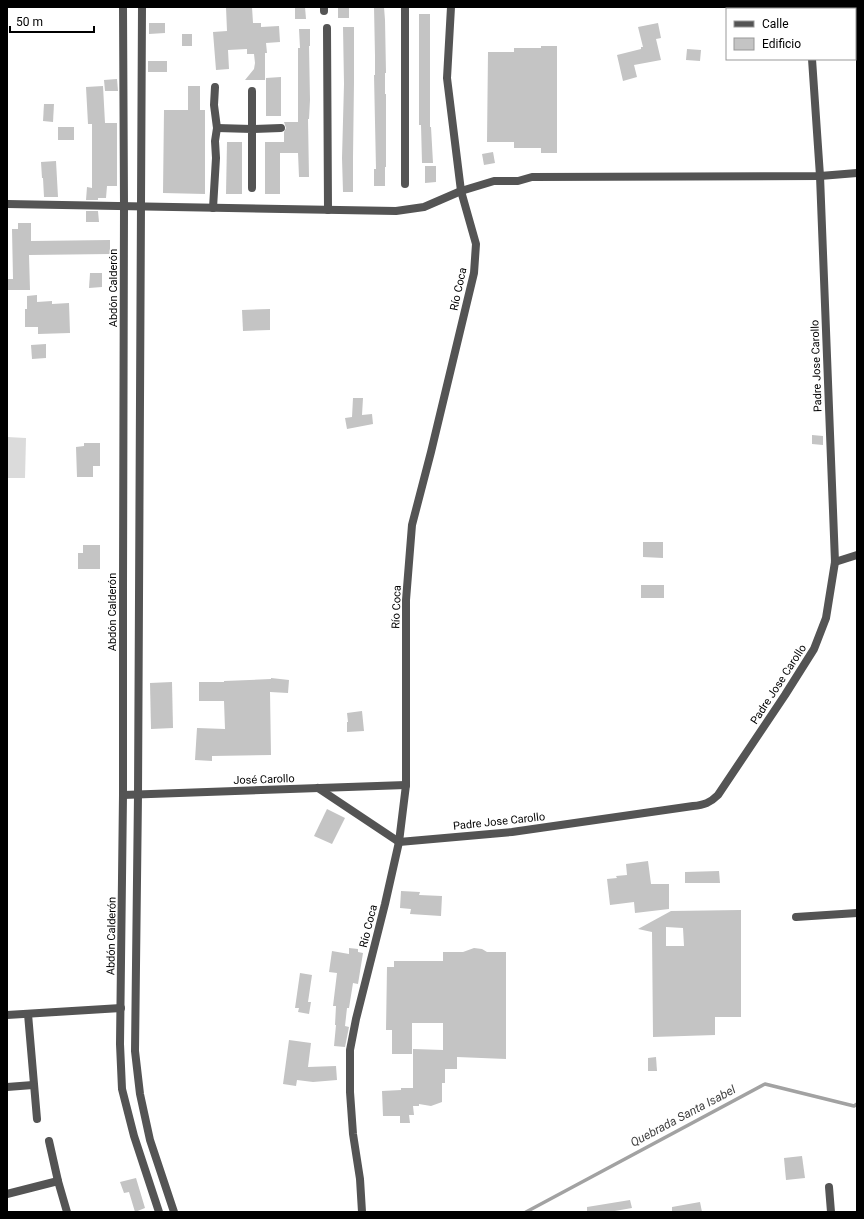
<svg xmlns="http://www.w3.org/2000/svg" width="864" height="1219" font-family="Roboto,sans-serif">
<rect width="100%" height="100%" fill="#fff"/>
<polygon fill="#dbdbdb" points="7,437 26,438 25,478 7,478"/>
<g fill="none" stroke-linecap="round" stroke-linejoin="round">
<polyline stroke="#a2a2a2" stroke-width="3.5" points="526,1212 765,1084 854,1106 857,1104"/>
</g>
<g fill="#c4c4c4" fill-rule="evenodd">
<polygon points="226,7 252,7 253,23 261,23 261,27 279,26 280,42 266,43 267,53 265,53 265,80 245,80 254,69 255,63 254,54 247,54 247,49 228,50 229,69 216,70 213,32 227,31"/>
<polygon points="295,7 305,7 306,19 295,19"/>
<rect x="338" y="7" width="11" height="11"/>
<polygon points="374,7 384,7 385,20 386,73 385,73 385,94 386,94 386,167 385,167 385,186 374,186 374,169 376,169 374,75 375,75 375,56"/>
<polygon points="419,14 430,14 430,127 431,127 433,163 422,163 421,125 419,125"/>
<polygon points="149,23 165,23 165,33 149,34"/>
<polygon points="658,23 661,38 656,39 661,60 634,65 637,77 623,81 617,55 641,49 641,47 643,47 638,27"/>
<polygon points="343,27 354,27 354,82 353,157 353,192 343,192 342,158 344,84"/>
<polygon points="299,29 310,29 310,46 309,46 310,100 309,119 308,119 309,177 299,177 298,153 280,153 280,194 265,194 265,142 284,142 284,132 286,128 284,122 298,122 298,48 300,48"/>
<rect x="182" y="34" width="10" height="12"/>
<polygon points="541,46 557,46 557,153 541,153 541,148 514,148 514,142 487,142 488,52 514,52 514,48 541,48"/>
<polygon points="687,49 701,50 700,61 686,60"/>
<rect x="148" y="61" width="19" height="11"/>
<polygon points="281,77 281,116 266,116 266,78"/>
<polygon points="117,79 118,91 105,91 104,80"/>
<polygon points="103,86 105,123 117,123 117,186 107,186 106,198 98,198 98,200 86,200 87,187 92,188 92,124 88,124 86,87"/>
<polygon points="188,86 200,86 200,110 205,110 205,194 163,193 164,110 188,110"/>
<polygon points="44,104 54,104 53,122 43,121"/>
<rect x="58" y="127" width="16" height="13"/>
<polygon points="227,142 242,142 242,194 226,194"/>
<polygon points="493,152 495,163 484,165 482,154"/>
<polygon points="56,161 58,197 44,197 43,178 42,178 41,162"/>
<polygon points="425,166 436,166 436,182 425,183"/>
<polygon points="86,211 98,211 99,222 86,222"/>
<polygon points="18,223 31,223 31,241 110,240 110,254 29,255 30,290 7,290 7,279 13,279 12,229 18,229"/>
<polygon points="90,273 102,273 102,287 89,288"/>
<polygon points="37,295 37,302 52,301 52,304 69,303 70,333 38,334 38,327 25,327 25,309 27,309 27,296"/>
<polygon points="270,309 270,330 243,331 242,310"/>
<polygon points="46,344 46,358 32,359 31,345"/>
<polygon points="353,398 363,398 362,415 372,414 373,424 347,429 345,418 352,417"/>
<polygon points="812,435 823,436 823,445 812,444"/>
<polygon points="84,443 100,443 100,466 93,466 93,477 77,477 76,447 84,446"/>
<polygon points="643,542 663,542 663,558 643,557"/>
<polygon points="83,545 100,545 100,569 78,569 78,553 83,553"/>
<rect x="641" y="585" width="23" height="13"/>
<polygon points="271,678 289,680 288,693 270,692 271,755 212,756 212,761 195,760 197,728 225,729 224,701 199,701 199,682 224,682 224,681 271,679"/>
<polygon points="172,682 173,728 151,729 150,683"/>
<polygon points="362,711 364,731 347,732 347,722 348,722 347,713"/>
<polygon points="327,809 345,818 332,844 314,836"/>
<polygon points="648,861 651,884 669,884 669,909 635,913 634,902 610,905 607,879 617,878 616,876 627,875 626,864"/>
<polygon points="719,871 720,883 685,883 685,872"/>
<polygon points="401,891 420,892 419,895 442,896 441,916 410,914 411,909 400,908"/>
<path d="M 741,910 L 741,1017 L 715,1017 L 715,1035 L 653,1037 L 652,932 L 638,929 L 671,911 ZM 666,927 L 683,928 L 684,946 L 666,946 Z"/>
<polygon points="349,948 358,949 358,952 363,953 358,984 353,983 349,1008 347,1008 345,1026 349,1027 345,1047 334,1046 336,1025 335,1025 336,1006 333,1006 337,973 329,972 332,951 349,954"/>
<polygon points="474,948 482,949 487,952 506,952 506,1059 457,1057 457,1069 445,1069 445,1083 442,1083 442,1102 431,1106 419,1104 419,1106 413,1106 414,1115 409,1115 410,1123 400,1123 400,1116 383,1116 382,1091 401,1090 401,1088 413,1088 413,1049 443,1050 443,1023 412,1023 412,1054 392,1054 392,1030 386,1030 387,967 394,967 394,961 443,961 443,952 463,952"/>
<polygon points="300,973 312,975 308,1002 311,1002 309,1014 298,1012 299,1008 295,1008"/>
<polygon points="289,1040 311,1043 308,1067 336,1066 337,1080 313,1082 297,1080 296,1086 283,1084"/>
<polygon points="656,1057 657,1071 648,1071 648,1058"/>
<polygon points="802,1156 805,1178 786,1180 784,1158"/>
<polygon points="136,1178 145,1208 135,1212 129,1192 124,1193 120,1182"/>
<polygon points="630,1200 632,1208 609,1212 587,1212 587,1207"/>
<polygon points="700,1202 702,1212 672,1212 672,1207"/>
</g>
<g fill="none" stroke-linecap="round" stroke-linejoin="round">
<g stroke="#545454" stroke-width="8">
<polyline points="123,7 124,206 123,588 123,795 120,1044 122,1089 134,1136 159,1212"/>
<polyline points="142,7 138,795 135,1051 140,1094 150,1140 174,1212"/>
<polyline points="324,7 324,11"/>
<polyline points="405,7 405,184"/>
<polyline points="808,7 808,9"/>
<polyline points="327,28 328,210"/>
<polyline points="252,91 252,129 281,128"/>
<polyline points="217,128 252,129 252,188"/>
<polyline points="7,204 396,211 424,207 461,191 494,181 518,181 532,177 820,176 857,173"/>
<polyline points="213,208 216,158 215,141 217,128 214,105 215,87"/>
<polyline points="835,562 857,555"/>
<path d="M 318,788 L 399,842 L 512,832 L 693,806 C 704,805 710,803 718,795 L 785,695 L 814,649 L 826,618 L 835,562 L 820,176 L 812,59"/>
<polyline points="123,795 406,785"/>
<polyline points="796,917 857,913"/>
<polyline points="28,1014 37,1119"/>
<polyline points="7,1015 121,1008"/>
<polyline points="7,1087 33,1085"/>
<polyline points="49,1141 58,1181"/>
<polyline points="829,1187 831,1212"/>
<polyline points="7,1194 58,1181 67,1212"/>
<polyline points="362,1212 360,1179 353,1134 350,1092 350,1050 356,1019 385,904 399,842 406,785 406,600 412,525 431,452 474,273 476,244 461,191 447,78 451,7"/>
</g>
</g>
<g text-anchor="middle" stroke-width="3" stroke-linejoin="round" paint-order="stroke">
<g font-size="11" fill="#000" stroke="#fff">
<text transform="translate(113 288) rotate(-90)" y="4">Abdón Calderón</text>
<text transform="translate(458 289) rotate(-78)" y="4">Río Coca</text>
<text transform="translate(816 366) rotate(-92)" y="4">Padre Jose Carollo</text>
<text transform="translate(396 607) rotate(-88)" y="4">Río Coca</text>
<text transform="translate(112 612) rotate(-90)" y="4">Abdón Calderón</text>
<text transform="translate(778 684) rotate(-57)" y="4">Padre Jose Carollo</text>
<text transform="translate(264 779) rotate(-2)" y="4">José Carollo</text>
<text transform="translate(499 821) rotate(-6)" y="4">Padre Jose Carollo</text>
<text transform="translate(368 926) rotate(-76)" y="4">Río Coca</text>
<text transform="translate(111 936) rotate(-89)" y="4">Abdón Calderón</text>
</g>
<g font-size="12" font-style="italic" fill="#434343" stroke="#fff">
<text transform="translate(683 1116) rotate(-28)" y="4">Quebrada Santa Isabel</text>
</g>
</g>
<rect width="864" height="1219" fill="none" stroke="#000000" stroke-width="16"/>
<rect x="726" y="8" width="130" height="52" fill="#ffffff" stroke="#999999"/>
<rect x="734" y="21" width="20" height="6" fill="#545454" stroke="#999999"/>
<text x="762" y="28" font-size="12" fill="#000000">Calle</text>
<rect x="734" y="38" width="20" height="12" fill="#c4c4c4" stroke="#999999"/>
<text x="762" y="48" font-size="12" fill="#000000">Edificio</text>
<path d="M10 26v6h84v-6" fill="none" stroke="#000000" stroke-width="2"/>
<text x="16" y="26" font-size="12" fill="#000000" stroke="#ffffff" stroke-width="3" paint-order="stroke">50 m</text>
</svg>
